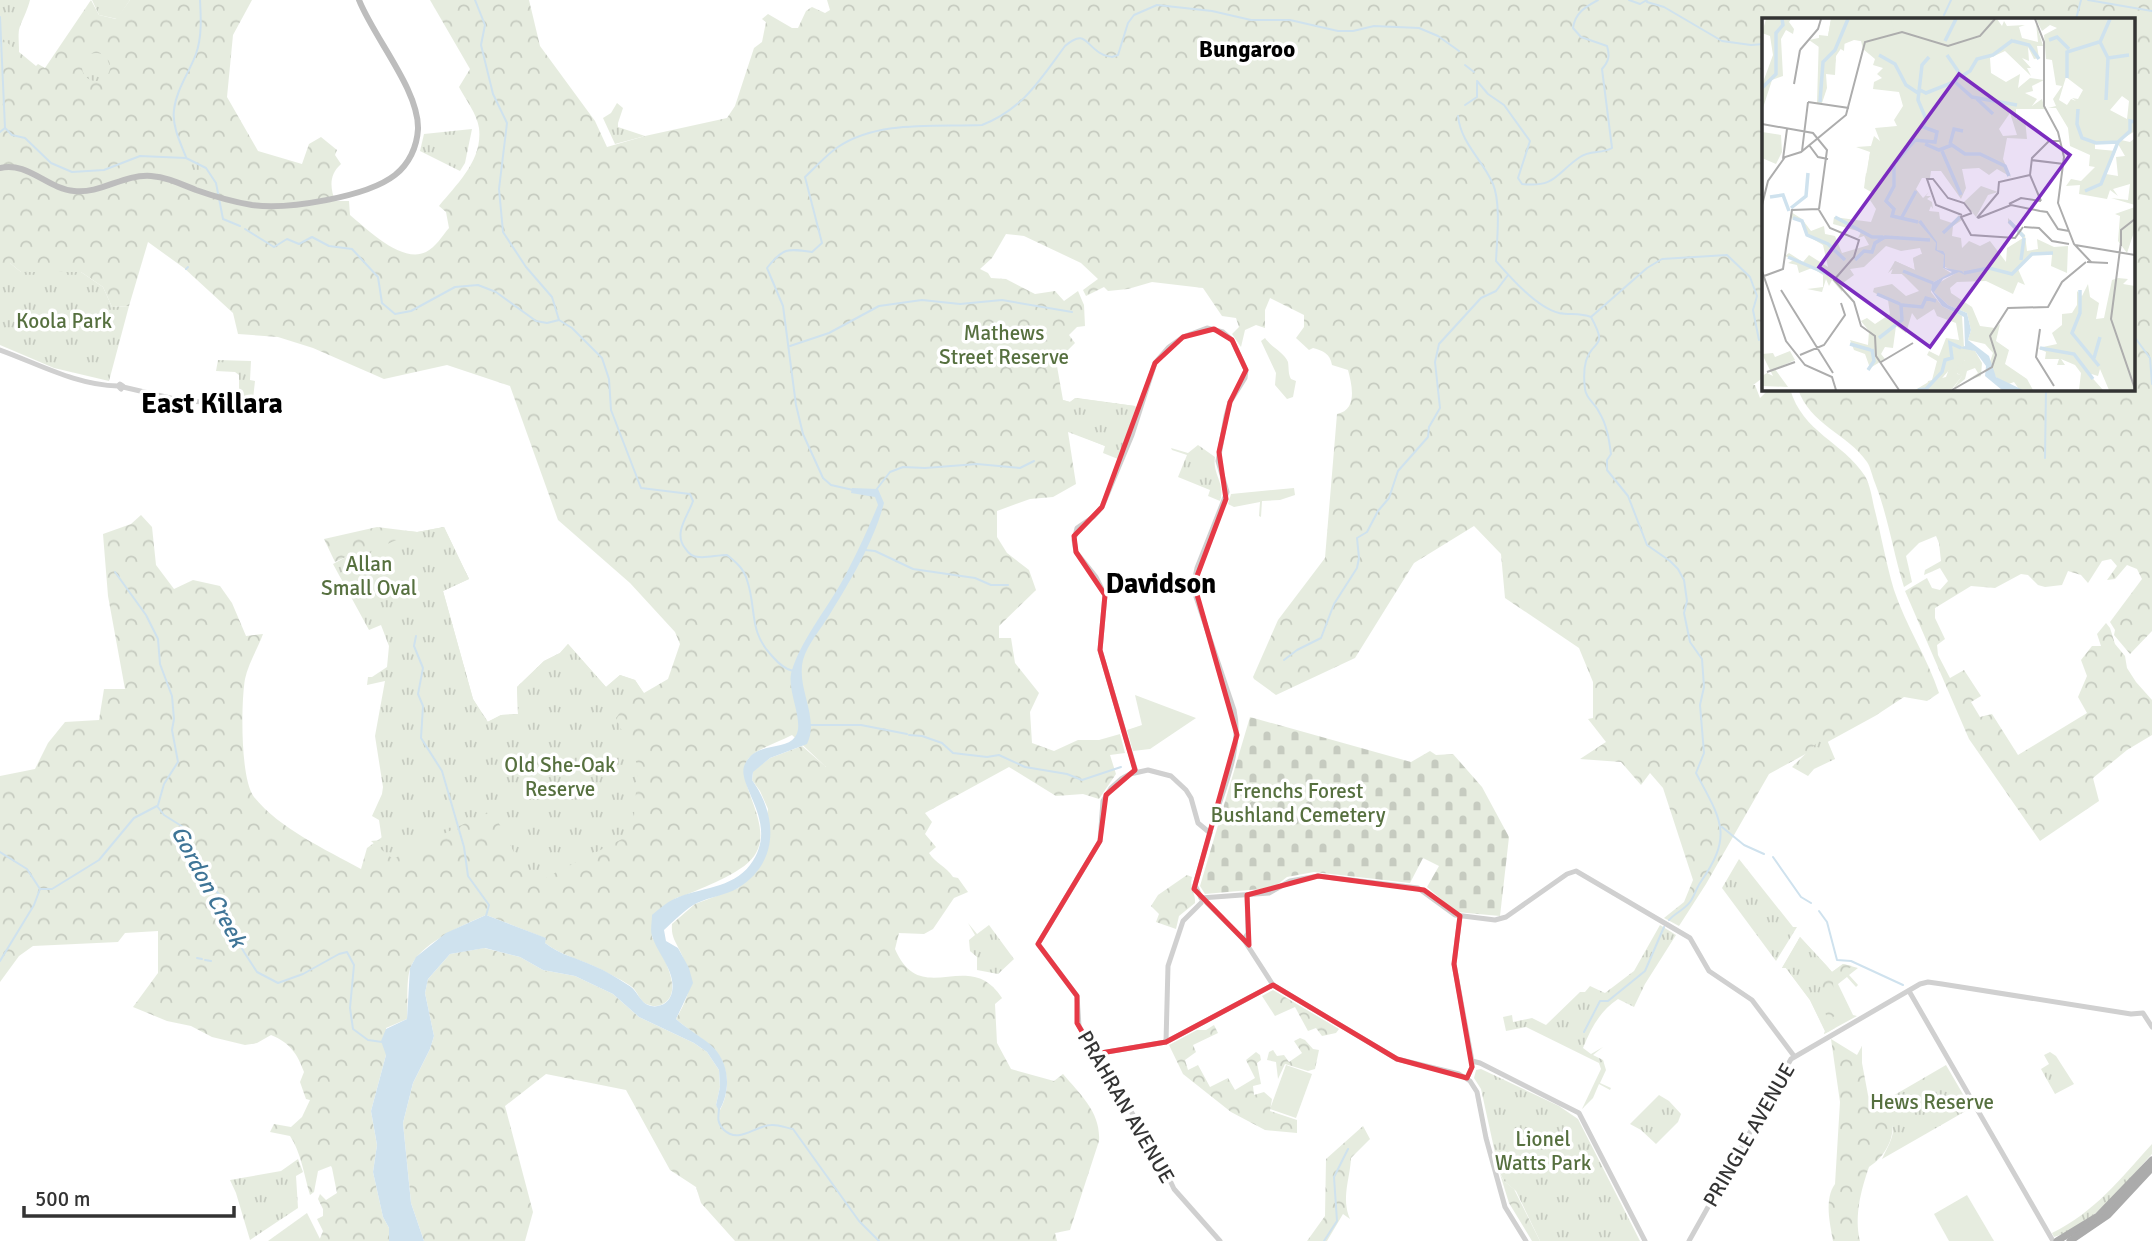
<svg xmlns="http://www.w3.org/2000/svg" width="2152" height="1241" font-family="Signika,sans-serif">
<defs>
<pattern id="forest-crowns" width="20" height="18" patternUnits="userSpaceOnUse" patternTransform="scale(1.75)"><rect width="20" height="18" fill="#e6ecdf"/><path d="M2 6a3 3 0 1 1 6 0M12 15a3 3 0 1 1 6 0" fill="none" stroke="#c6cbc0"/></pattern>
<pattern id="cemetery-stones" width="16" height="16" patternUnits="userSpaceOnUse" patternTransform="scale(1.75)"><rect width="16" height="16" fill="#e6ecdf"/><path d="M2 7V4a2 2 0 0 1 4 0v3zM10 15v-3a2 2 0 0 1 4 0v3z" fill="#c6cbc0"/></pattern>
<pattern id="park-tufts" width="24" height="20" patternUnits="userSpaceOnUse" patternTransform="scale(1.75)"><rect width="24" height="20" fill="#e6ecdf"/><path d="M3 7l-1-3M5 7V3M7 7l1-3M15 17l-1-3M17 17v-4M19 17l1-3" fill="none" stroke="#c6cbc0"/></pattern>
</defs>
<rect width="100%" height="100%" fill="#fff"/>
<g fill="#e6ecdf">
<path d="M 1265,338 C 1271,347 1284,352 1288,362 C 1289,368 1288,374 1291,379 L 1296,381 L 1293,397 L 1287,399 L 1275,385 L 1276,373 L 1261,341 Z"/>
<polygon points="1294,488 1295,495 1280,500 1262,501 1261,517 1259,516 1260,502 1234,507 1228,504 1231,494"/>
<polygon points="1135,695 1196,718 1150,749 1133,751 1127,730 1142,725"/>
<polygon points="1800,937 1832,972 1843,964 1858,968 1849,975 1858,985 1856,987 1847,977 1838,984 1853,1015 1857,1016 1824,1034 1825,1031 1810,1000 1786,968 1782,968"/>
<polygon points="1286,1065 1312,1074 1296,1118 1270,1109"/>
<polygon points="1967,1195 1994,1241 1949,1241 1934,1214"/>
<polygon points="307,1213 321,1241 268,1241"/>
</g>
<g fill="url(#forest-crowns)">
<path d="M 0,0 L 30,0 C 24,23 15,25 19,52 L 36,66 L 38,64 L 45,68 L 91,0 L 99,15 L 116,19 L 130,0 L 252,0 L 233,35 L 227,97 L 258,151 L 302,164 L 309,144 L 321,137 L 337,150 L 335,155 L 341,164 C 329,175 330,187 335,201 L 349,201 L 350,215 C 367,229 402,264 426,252 C 436,247 442,236 449,228 L 446,212 L 439,206 C 457,184 483,160 479,128 C 477,114 466,100 459,87 L 470,69 L 430,0 L 529,0 L 540,46 L 595,121 L 607,147 L 645,136 L 727,118 L 735,106 L 754,48 L 762,42 L 766,22 L 762,19 L 768,14 L 792,28 L 798,28 L 806,11 L 812,7 L 825,13 L 830,10 L 827,0 L 2152,0 L 2152,631 L 2130,654 L 2114,635 L 2115,630 L 2110,622 L 2142,579 L 2137,569 L 2127,565 L 2115,579 L 2107,580 L 2117,566 L 2111,559 L 2102,561 L 2088,583 L 2081,575 L 2068,571 L 2062,585 L 2045,587 L 2038,585 L 2028,575 L 2021,574 L 1995,588 L 1971,586 L 1935,608 L 1935,618 L 1945,639 L 1937,645 L 1938,655 L 1950,678 L 1964,670 L 1981,696 L 1971,702 L 1980,717 L 1992,714 L 2018,755 L 2087,713 L 2078,697 L 2087,676 L 2081,660 L 2092,646 L 2101,646 L 2097,634 L 2106,623 L 2110,628 L 2115,644 L 2125,656 L 2127,668 L 2136,682 L 2152,700 L 2152,735 L 2127,750 L 2093,778 L 2099,801 L 2040,841 L 1969,739 L 1905,591 L 1927,578 L 1932,588 L 1940,590 L 1948,581 L 1940,568 L 1924,575 L 1925,570 L 1941,561 L 1939,543 L 1936,536 L 1919,543 L 1906,556 L 1912,582 L 1904,587 C 1893,552 1888,516 1875,483 C 1872,476 1871,468 1867,462 C 1847,433 1810,425 1798,389 L 2133,388 L 2133,19 L 1764,19 L 1764,377 L 1753,385 L 1755,385 L 1760,398 L 1769,389 L 1790,389 C 1803,433 1842,441 1865,476 C 1870,485 1872,497 1874,507 C 1881,534 1886,563 1894,590 C 1906,626 1927,657 1939,693 L 1927,701 L 1904,697 L 1875,716 L 1769,774 L 1706,884 L 1679,926 L 1664,918 L 1684,902 L 1693,880 L 1663,788 L 1650,773 L 1641,785 L 1621,762 L 1580,759 L 1606,742 L 1588,719 L 1593,718 L 1593,682 L 1579,648 L 1505,598 L 1501,554 L 1474,526 L 1414,563 L 1355,658 L 1276,695 L 1254,679 L 1253,677 L 1278,620 L 1325,558 L 1337,414 C 1358,410 1352,385 1348,370 L 1332,365 C 1330,353 1323,351 1313,348 L 1309,350 L 1296,338 L 1304,327 L 1304,315 L 1270,298 L 1265,310 L 1265,328 L 1256,325 L 1245,330 L 1241,347 L 1232,334 L 1239,327 L 1236,318 L 1222,316 L 1203,288 L 1152,282 L 1128,289 L 1108,291 L 1104,287 L 1086,296 L 1083,290 L 1098,279 L 1081,263 L 1024,236 L 1006,234 L 992,258 L 980,269 L 988,273 L 991,278 L 1006,279 L 1035,294 L 1055,291 L 1064,301 L 1078,291 L 1084,305 L 1085,326 L 1077,327 L 1069,335 L 1075,343 L 1065,353 L 1055,355 L 1063,400 L 1070,402 L 1077,398 L 1135,406 L 1136,408 L 1105,446 L 1068,432 L 1076,484 L 1053,497 L 1030,499 L 997,511 L 997,537 L 1007,553 L 1029,570 L 1036,590 L 999,626 L 999,638 L 1011,638 L 1015,663 L 1039,693 L 1030,712 L 1032,743 L 1054,751 L 1078,740 L 1099,740 L 1120,734 L 1125,753 L 1110,755 L 1116,774 L 1099,799 L 1083,794 L 1056,796 L 1009,767 L 925,813 L 932,822 L 925,834 L 936,847 L 929,853 C 936,864 946,866 953,877 L 958,878 L 968,892 L 954,898 L 933,929 L 924,934 L 899,933 L 895,949 C 921,1010 969,946 1002,998 L 995,1004 L 997,1043 L 1011,1069 L 1054,1081 L 1063,1074 C 1081,1095 1101,1113 1099,1141 L 1070,1230 L 1055,1233 L 1057,1241 L 735,1241 L 701,1203 L 696,1187 L 670,1170 L 626,1090 L 546,1074 L 505,1106 L 533,1212 L 525,1241 L 424,1241 L 411,1203 L 403,1123 L 413,1083 L 430,1049 L 434,1036 L 425,993 L 428,979 L 450,954 L 484,948 L 520,957 L 543,970 L 575,976 L 613,994 L 639,1017 L 694,1043 L 707,1052 L 719,1070 L 720,1087 L 716,1105 L 720,1110 C 731,1090 729,1063 712,1047 C 701,1037 687,1029 676,1019 C 692,990 694,981 680,951 C 675,941 671,936 672,924 L 695,904 L 738,888 L 757,871 L 768,809 L 760,791 L 752,780 L 753,771 L 770,758 L 802,746 L 826,767 L 792,735 C 779,742 761,747 750,757 C 730,777 774,822 756,853 C 747,871 707,886 688,894 C 684,896 677,897 673,900 C 666,905 657,928 652,937 C 661,952 687,994 661,1005 C 656,1007 651,1006 646,1004 C 639,1000 638,992 632,987 C 624,981 613,976 604,971 C 584,960 563,957 545,943 L 545,938 L 486,915 C 463,925 418,944 410,969 C 406,981 408,1005 407,1019 L 386,1028 L 386,1055 L 371,1111 L 377,1145 L 373,1172 L 383,1217 L 389,1228 L 389,1241 L 319,1241 L 323,1231 L 317,1219 L 323,1216 L 323,1209 L 318,1199 L 320,1194 L 326,1200 L 337,1193 L 332,1168 L 331,1166 L 318,1171 L 314,1192 L 310,1195 C 304,1175 301,1152 290,1136 L 270,1132 L 274,1124 L 291,1127 L 302,1117 L 310,1100 L 306,1099 L 300,1082 L 304,1072 C 297,1053 290,1043 271,1035 L 257,1043 L 245,1045 L 212,1037 L 191,1026 L 167,1021 L 133,1007 L 158,973 L 158,931 L 125,933 L 118,942 L 33,946 L 19,956 L 0,982 L 0,776 L 35,769 L 48,743 L 65,722 L 99,720 L 104,689 L 125,689 L 108,596 L 103,534 L 131,524 L 141,515 L 152,527 L 156,565 L 174,589 L 193,580 L 220,586 L 232,603 L 246,636 L 263,634 C 258,648 248,664 245,679 C 241,702 240,779 254,797 C 280,829 325,849 361,869 L 367,848 L 385,835 L 393,650 L 359,551 L 335,562 L 324,539 L 377,527 L 417,532 L 444,527 L 469,579 L 443,591 L 473,699 L 488,722 L 501,715 L 518,714 L 517,687 L 544,661 L 560,653 L 568,644 L 606,687 L 620,675 L 635,680 L 644,693 L 668,679 L 680,644 L 675,632 L 630,583 L 558,520 L 510,386 L 447,365 L 384,379 L 313,348 L 278,337 L 238,334 L 233,313 L 184,268 L 148,242 L 129,306 L 112,307 L 103,287 L 81,272 L 21,272 L 10,263 L 0,263 Z"/>
<path d="M 1187,875 L 1192,877 C 1189,888 1196,893 1195,903 L 1179,916 L 1176,929 L 1156,922 L 1159,914 L 1151,906 L 1158,895 Z"/>
<polygon points="1843,964 1852,966 1833,982 1834,1000 1843,1007 1840,1013 1833,1017 1835,1028 1830,1031 1820,994 1821,971 1827,966 1832,972"/>
<polygon points="1273,990 1339,1029 1336,1033 1322,1036 1316,1028 1308,1031 1295,1007 1275,1016 1262,996"/>
<polygon points="1214,1025 1218,1033 1193,1045 1196,1052 1185,1060 1188,1070 1198,1065 1210,1087 1228,1078 1235,1090 1255,1078 1246,1060 1256,1052 1260,1055 1261,1060 1257,1063 1261,1084 1253,1086 1254,1095 1264,1092 1272,1099 1270,1111 1297,1120 1297,1133 1265,1130 1231,1112 1183,1074 1169,1045 1197,1030 1206,1030"/>
<polygon points="1300,1038 1305,1040 1313,1049 1319,1050 1315,1069 1308,1071 1285,1064 1278,1079 1276,1062 1267,1060 1269,1052 1273,1050 1277,1056 1284,1055 1289,1062 1302,1053 1294,1041"/>
<path d="M 1831,1039 L 1857,1055 L 1862,1046 L 1862,1063 L 1868,1095 L 1873,1103 C 1906,1115 1892,1153 1869,1167 C 1861,1190 1854,1216 1860,1241 L 1833,1241 C 1830,1223 1824,1199 1835,1184 L 1840,1102 Z"/>
<path d="M 1363,1126 L 1370,1139 L 1351,1158 C 1350,1179 1341,1198 1350,1219 L 1343,1214 L 1327,1241 L 1307,1241 L 1325,1216 L 1326,1159 Z"/>
<polygon points="1500,1174 1504,1181 1514,1189 1540,1241 1532,1241 1509,1203"/>
</g>
<polygon fill="url(#cemetery-stones)" points="1250,717 1411,762 1430,751 1436,755 1453,754 1482,787 1509,837 1500,916 1456,912 1427,887 1439,866 1423,858 1410,883 1314,872 1287,877 1273,888 1205,894 1200,886"/>
<g fill="url(#park-tufts)">
<polygon points="0,0 29,0 18,17 19,52 0,37"/>
<polygon points="92,0 130,0 117,19 99,15"/>
<circle cx="96" cy="67" r="14"/>
<polygon points="617,103 623,108 618,123 618,127 645,136 615,144 603,118 611,113"/>
<polygon points="472,129 465,163 460,171 420,151 424,134"/>
<polygon points="181,155 194,155 201,166 198,178 186,183 175,177 173,164"/>
<polygon points="0,263 10,263 21,272 81,272 103,287 112,307 129,306 109,381 54,368 0,345"/>
<polygon points="218,360 251,361 250,380 255,381 253,399 239,399 239,375 235,372 216,371"/>
<polygon points="1075,398 1135,406 1136,408 1118,459 1103,453 1105,446 1068,431 1063,400 1070,402"/>
<path d="M 1198,445 L 1215,457 C 1212,474 1226,484 1220,501 L 1208,496 L 1210,490 L 1178,477 L 1187,455 L 1172,450 L 1171,448 L 1188,453 Z"/>
<polygon points="444,527 469,579 443,591 473,699 487,722 501,715 518,714 517,687 544,661 560,653 568,644 606,687 620,675 635,680 644,694 634,693 616,718 638,766 634,816 628,836 531,885 492,810 393,859 371,841 382,840 379,820 372,816 382,794 383,787 375,736 385,681 367,685 368,677 372,677 387,667 389,646 381,625 369,630 333,564 359,550 362,555 408,535 409,531 417,532"/>
<polygon points="1825,735 1835,759 1814,769 1808,776 1792,767"/>
<polygon points="1739,859 1793,927 1797,927 1776,961 1722,888"/>
<polygon points="968,923 977,934 989,925 1014,959 998,974 977,970 977,957 970,951 969,940 975,935"/>
<path d="M 1660,925 L 1676,935 L 1645,984 L 1634,1007 L 1618,999 C 1600,1011 1591,1028 1583,1048 L 1591,1054 L 1603,1047 L 1593,1055 L 1603,1060 L 1606,1070 L 1600,1083 L 1611,1088 L 1610,1090 L 1599,1084 L 1593,1098 L 1582,1109 L 1601,1069 L 1599,1063 L 1526,1027 L 1506,1031 L 1503,1017 L 1512,1015 L 1513,1022 L 1532,1018 L 1546,1025 L 1580,992 L 1585,992 L 1590,986 L 1605,993 L 1634,971 Z"/>
<polygon points="1800,937 1827,966 1821,971 1820,994 1830,1031 1824,1034 1825,1031 1810,1000 1786,968 1782,968"/>
<polygon points="2050,1052 2056,1056 2074,1084 2055,1094 2041,1069 2049,1064 2044,1055"/>
<path d="M 1946,1065 L 1971,1108 L 1882,1159 C 1895,1132 1899,1130 1879,1104 Z"/>
<polygon points="1481,1069 1559,1106 1578,1119 1640,1241 1540,1241 1516,1191 1504,1181 1499,1171 1481,1089 1474,1078 1476,1070"/>
<polygon points="1659,1095 1669,1101 1681,1114 1678,1122 1656,1144 1641,1130 1630,1124"/>
<path d="M 2152,1144 L 2152,1154 C 2125,1183 2095,1225 2054,1237 L 2052,1233 C 2095,1212 2120,1179 2152,1144 Z"/>
<polygon points="298,1159 303,1172 296,1176 298,1208 250,1240 236,1193 230,1180 281,1171"/>
</g>
<path fill="#cfe2ee" d="M 852,488 L 878,489 L 884,503 C 874,541 851,580 830,614 C 821,629 808,643 803,660 C 796,688 820,718 807,744 L 770,758 L 753,772 L 752,780 C 778,816 779,863 738,888 C 726,895 710,897 697,903 C 686,908 673,922 664,930 L 666,941 L 678,948 L 689,968 L 693,983 L 676,1019 C 687,1029 702,1037 713,1047 C 730,1064 731,1091 719,1111 L 716,1105 L 720,1087 L 719,1070 L 707,1052 L 694,1043 L 639,1017 L 613,994 L 575,976 L 543,970 L 520,957 L 485,948 L 450,954 L 428,979 L 425,993 L 434,1036 L 430,1049 L 413,1083 L 403,1123 L 411,1203 L 424,1241 L 389,1241 L 389,1228 L 383,1217 L 373,1172 L 377,1145 L 371,1111 L 386,1055 L 381,1041 L 386,1029 L 407,1019 L 410,968 L 416,957 L 446,933 L 486,915 L 546,938 L 545,943 C 560,955 577,958 594,966 C 606,971 617,978 628,985 C 638,990 639,1003 651,1006 C 661,1008 670,1002 672,992 C 676,971 658,955 652,936 C 650,930 652,922 652,915 C 659,909 666,903 674,899 C 700,887 732,889 750,865 C 782,823 734,785 745,764 C 756,741 785,751 795,737 C 806,723 785,689 792,670 C 804,634 830,606 847,572 C 858,551 869,527 878,505 L 875,497 L 851,493 Z"/>
<g fill="none" stroke-linecap="round" stroke-linejoin="round">
<g stroke="#cfe2ee" stroke-width="2">
<polyline points="475,0 485,25 481,45 493,94 507,123 499,189 503,232 526,267 552,297 559,320"/>
<polyline points="1629,0 1640,4 1647,0"/>
<polyline points="2088,0 2152,11"/>
<polyline points="1647,2 1664,7 1722,41 1751,45 1764,44"/>
<polyline points="1944,15 1951,0"/>
<polyline points="0,17 5,128"/>
<polyline points="2076,19 2081,0"/>
<polyline points="1465,65 1474,72"/>
<path d="M 1477,81 L 1488,94 L 1504,105 L 1530,141 L 1518,178 L 1522,184 C 1556,188 1556,173 1580,157 C 1590,150 1602,154 1612,148 L 1602,69 C 1609,61 1610,56 1607,46 L 1581,37 L 1573,28 C 1575,13 1585,7 1598,0"/>
<polyline points="1465,105 1477,97 1477,83"/>
<path d="M 1458,116 C 1461,144 1483,160 1493,184 C 1501,203 1497,240 1496,261 C 1510,277 1537,308 1559,313 C 1570,315 1580,313 1591,317 C 1609,350 1593,338 1586,361 C 1584,368 1584,381 1585,389 C 1586,399 1595,403 1599,412 C 1607,425 1609,439 1611,454 L 1607,460 L 1607,470 L 1628,496 L 1647,545 L 1670,561 L 1678,569 L 1684,580 L 1687,601 L 1684,613 L 1690,642 L 1702,659 L 1704,687 L 1700,705 L 1704,753 L 1696,773 C 1721,820 1734,835 1700,883 C 1696,889 1694,897 1690,902 C 1684,910 1675,913 1669,920"/>
<polyline points="0,132 5,128 12,135 25,138 51,163 72,172 104,170 140,156 186,158 206,168 216,183 223,219 240,226"/>
<path d="M 186,157 C 180,142 172,126 174,110 C 176,90 189,73 196,54 C 202,37 201,18 200,0"/>
<path d="M 245,229 L 274,247 L 287,239 L 299,244 L 312,237 L 329,246 L 352,249 L 378,277 L 382,303 L 395,314 L 411,311 L 455,287 L 478,285 L 496,292 L 536,321 L 547,323 L 559,320 L 572,328 L 602,358 L 609,379 L 611,410 L 641,488 L 690,494 L 693,501 C 688,516 673,533 685,548 C 688,553 693,557 699,557 C 707,558 718,555 727,555 C 736,562 744,569 747,580 C 757,609 748,631 772,656 C 778,663 784,669 793,671"/>
<polyline points="186,269 188,267"/>
<polyline points="1591,317 1647,268 1662,259 1727,255 1750,277 1757,296 1753,310 1759,340"/>
<polyline points="2133,335 2150,358 2152,384"/>
<polyline points="790,346 829,333 879,306 922,300 960,304 1002,300 1072,312"/>
<polyline points="2045,458 2046,388"/>
<path d="M 853,490 L 831,485 L 823,478 L 803,434 L 796,405 L 783,306 L 767,268 C 783,248 787,248 812,252 L 822,243 L 805,177 C 816,167 826,155 838,147 C 878,120 936,127 982,125 C 1023,109 1040,80 1065,46 C 1085,29 1085,44 1100,53 C 1104,56 1108,56 1112,57 L 1118,55 L 1128,23 L 1134,15 L 1157,5 L 1212,11 L 1251,20 L 1290,20 L 1338,31 L 1353,31 L 1374,26 L 1419,28 L 1438,36 L 1459,51"/>
<polyline points="876,490 890,472 903,467 925,468 977,464 1020,468 1034,461"/>
<polyline points="865,550 875,551 913,569 975,578 991,585 1008,585"/>
<polyline points="115,572 146,615 158,639 160,664 172,696 174,719 172,730 178,762 164,784 158,805"/>
<polyline points="416,636 414,646 423,668 418,694 423,706 421,738 442,771 464,847 468,876 489,905 486,916"/>
<polyline points="1284,660 1297,650 1321,638 1334,604 1357,568 1359,558 1357,538 1367,532 1378,511 1389,498 1398,471 1428,437 1429,427 1440,408 1435,362 1439,344 1481,298 1496,291 1508,275"/>
<polyline points="811,725 861,725 907,734"/>
<polyline points="909,735 922,736 942,743 953,753 987,757 999,755 1025,767 1067,774 1082,780 1121,767"/>
<polyline points="1722,827 1744,845 1764,854"/>
<polyline points="0,852 27,869 40,889 52,889 99,860 134,818 157,806 164,815 183,827 185,847 196,871 220,895 230,926 244,952 257,972 278,983 303,974 339,954 347,952 354,965 350,1008 353,1029 368,1040 382,1042"/>
<polyline points="1773,857 1801,897 1811,903"/>
<polyline points="1819,911 1827,922 1837,960 1851,961 1903,985"/>
<polyline points="197,958 202,959"/>
<polyline points="205,960 211,961"/>
<polyline points="0,961 34,905 40,889"/>
<polyline points="1584,1032 1600,1001 1608,1001 1645,971 1664,927"/>
<path d="M 719,1109 C 718,1118 717,1123 724,1130 C 739,1144 754,1126 771,1125 C 778,1124 786,1128 793,1129 L 859,1221 L 879,1241"/>
<polyline points="1324,1241 1337,1221 1334,1177 1348,1149"/>
</g>
<g stroke="#d0d0d0" stroke-width="5">
<path d="M 0,350 C 39,364 76,385 118,386 L 120,384 L 123,386 L 121,389 L 118,386"/>
<polyline points="123,387 183,401 252,404"/>
<path d="M 1136,772 L 1100,650 L 1105,595 L 1096,577 L 1076,552 L 1074,540 L 1077,528 L 1093,517 L 1102,507 L 1132,435 L 1155,363 L 1169,347 L 1183,337 L 1207,328 L 1223,332 L 1232,340 L 1246,370 L 1245,378 L 1230,402 L 1226,416 L 1218,461 L 1227,492 L 1197,568 L 1194,582 L 1196,597 L 1234,710 C 1243,750 1222,791 1211,829"/>
<polyline points="1210,833 1198,823 1191,798 1186,790 1171,776 1148,770 1130,774 1121,779 1111,788 1103,801 1100,841 1038,944 1077,996 1079,1026 1160,1159 1174,1189 1220,1241"/>
<polyline points="1201,898 1269,893 1290,881 1318,876 1418,888 1455,915 1495,920 1506,917 1567,874 1576,871 1690,938 1709,971 1752,1000 1794,1056"/>
<polyline points="1201,898 1195,885 1210,833"/>
<polyline points="1207,903 1244,940 1273,985 1397,1059 1459,1074 1470,1081 1477,1092 1486,1138 1505,1207 1526,1241"/>
<polyline points="1460,916 1454,964 1472,1061 1472,1067 1467,1078"/>
<polyline points="1244,940 1248,933 1247,895"/>
<polyline points="1909,991 2053,1241"/>
<polyline points="1166,1042 1168,966 1183,921 1201,903"/>
<polyline points="1095,1054 1166,1042 1273,985"/>
<polyline points="1472,1061 1480,1063 1579,1113 1645,1241"/>
<polyline points="1689,1241 1791,1059 1920,984 1928,982 1942,984 2131,1014 2143,1013 2152,1027"/>
</g>
<path stroke="#bdbdbd" stroke-width="6" d="M 0,168 C 27,161 48,189 74,191 C 101,194 123,174 151,176 C 167,177 181,184 196,190 C 213,196 234,202 252,205 C 287,210 367,197 395,175 C 409,164 417,147 418,129 C 419,90 374,38 359,0"/>
<g stroke="#ababab" stroke-width="7">
<polyline points="2057,1241 2098,1216 2152,1160"/>
<polyline points="2070,1241 2108,1215 2152,1168"/>
</g>
</g>
<path fill="none" stroke="#e63946" stroke-width="5" stroke-linejoin="round" d="M 1214,329 L 1232,340 L 1246,370 L 1230,402 L 1219,452 L 1226,499 L 1194,584 L 1237,735 L 1194,889 L 1249,945 L 1247,895 L 1318,876 L 1424,890 L 1460,916 L 1454,964 L 1472,1067 L 1467,1078 L 1397,1059 L 1273,985 L 1166,1042 L 1095,1054 L 1077,1023 L 1077,996 L 1038,944 L 1100,841 L 1106,795 L 1135,770 L 1100,650 L 1105,595 L 1076,552 L 1074,536 L 1102,507 L 1155,363 L 1183,337 Z"/>
<g text-anchor="middle" stroke-width="7" stroke-linejoin="round" paint-order="stroke">
<g font-size="21" fill="#56703f" stroke="#fff">
<text x="64" y="328">Koola Park</text>
<text x="1004" y="340">Mathews<tspan x="1004" dy="24">Street Reserve</tspan></text>
<text x="369" y="571">Allan<tspan x="369" dy="24">Small Oval</tspan></text>
<text x="560" y="772">Old She-Oak<tspan x="560" dy="24">Reserve</tspan></text>
<text x="1298" y="798">Frenchs Forest<tspan x="1298" dy="24">Bushland Cemetery</tspan></text>
<text x="1932" y="1109">Hews Reserve</text>
<text x="1543" y="1146">Lionel<tspan x="1543" dy="24">Watts Park</tspan></text>
</g>
<g font-size="21" fill="#333" stroke="#fff">
<text transform="translate(1126 1107) rotate(60)" y="7">PRAHRAN AVENUE</text>
<text transform="translate(1749 1135) rotate(-60)" y="7">PRINGLE AVENUE</text>
</g>
<g font-size="23" font-weight="bold" fill="#000" stroke="#fff">
<text x="1247" y="57">Bungaroo</text>
</g>
<g font-size="23" font-style="italic" fill="#3f7597" stroke="#fff">
<text transform="translate(209 886) rotate(62)" y="8">Gordon Creek</text>
</g>
<g font-size="28" font-weight="bold" fill="#000" stroke="#fff">
<text x="212" y="413">East Killara</text>
<text x="1161" y="593">Davidson</text>
</g>
</g>
<g transform="translate(1762 18)">
<rect width="373" height="373" fill="#fff"/>
<path d="M 0,114 L 19,117 L 20,134 L 14,146 L 0,140 ZM 28,333 L 33,342 L 13,351 L 26,369 L 0,368 L 0,358 L 5,355 L 11,358 L 0,336 L 11,335 L 13,339 ZM 201,341 L 203,344 L 195,356 L 201,357 L 189,372 L 164,372 L 166,363 L 184,359 L 188,348 Z" fill="#e6ecdf"/>
<path d="M 4,1 L 29,1 L 27,4 L 32,11 L 31,16 L 24,12 L 19,21 L 21,58 L 10,62 L 0,93 L 0,67 L 11,37 L 8,18 L 0,15 ZM 69,1 L 147,1 L 152,7 L 155,1 L 235,1 L 240,8 L 242,3 L 245,8 L 263,7 L 257,9 L 260,20 L 276,24 L 274,5 L 281,28 L 275,28 L 277,40 L 272,41 L 266,29 L 267,43 L 260,40 L 269,50 L 265,50 L 269,58 L 243,33 L 228,40 L 229,55 L 244,64 L 258,56 L 256,70 L 268,60 L 282,62 L 270,68 L 271,73 L 263,75 L 275,81 L 270,88 L 280,81 L 283,91 L 254,91 L 254,101 L 263,101 L 265,121 L 245,120 L 241,141 L 249,159 L 235,151 L 227,157 L 217,150 L 200,151 L 204,170 L 199,181 L 179,153 L 169,153 L 168,160 L 160,160 L 154,171 L 161,180 L 167,174 L 164,178 L 169,178 L 165,181 L 170,184 L 171,191 L 169,188 L 167,193 L 177,194 L 178,201 L 190,205 L 197,197 L 200,202 L 191,208 L 190,218 L 199,220 L 200,230 L 207,223 L 218,228 L 228,223 L 244,244 L 245,230 L 261,220 L 246,205 L 246,200 L 263,217 L 265,233 L 276,231 L 275,221 L 292,229 L 306,228 L 305,255 L 289,248 L 290,237 L 284,234 L 268,238 L 256,251 L 263,267 L 256,264 L 251,276 L 224,263 L 195,264 L 188,270 L 189,275 L 210,289 L 218,308 L 233,310 L 238,306 L 234,323 L 247,332 L 243,346 L 265,361 L 271,372 L 257,371 L 252,364 L 244,367 L 234,359 L 227,347 L 231,335 L 223,326 L 206,322 L 209,312 L 205,295 L 186,287 L 172,274 L 173,267 L 194,255 L 183,249 L 183,236 L 181,250 L 189,255 L 170,265 L 169,274 L 180,288 L 200,298 L 202,329 L 213,333 L 220,345 L 219,358 L 204,363 L 216,355 L 213,350 L 205,353 L 203,361 L 190,372 L 200,358 L 193,354 L 203,342 L 189,353 L 189,358 L 196,361 L 190,369 L 194,362 L 187,359 L 188,351 L 175,366 L 182,364 L 185,365 L 179,368 L 181,372 L 177,372 L 177,367 L 172,372 L 173,365 L 169,372 L 170,364 L 167,364 L 163,372 L 153,372 L 170,362 L 175,343 L 165,337 L 167,333 L 177,338 L 184,320 L 197,322 L 194,305 L 175,298 L 172,291 L 155,302 L 150,295 L 144,315 L 134,308 L 131,330 L 123,329 L 119,336 L 123,341 L 108,350 L 103,336 L 92,332 L 88,322 L 106,327 L 107,313 L 99,303 L 105,300 L 113,306 L 128,296 L 126,282 L 111,274 L 112,270 L 130,266 L 144,278 L 157,273 L 140,256 L 134,256 L 134,248 L 126,255 L 133,243 L 153,252 L 151,240 L 160,236 L 158,230 L 139,233 L 124,228 L 102,249 L 88,251 L 92,257 L 81,265 L 80,274 L 70,262 L 67,268 L 64,261 L 60,274 L 45,271 L 61,269 L 61,257 L 50,250 L 37,255 L 35,247 L 26,245 L 32,242 L 23,238 L 27,235 L 41,244 L 47,237 L 66,249 L 61,227 L 44,217 L 39,203 L 28,200 L 29,194 L 40,201 L 49,213 L 62,208 L 63,216 L 73,218 L 80,235 L 107,227 L 102,218 L 96,220 L 99,214 L 71,206 L 72,199 L 109,204 L 114,191 L 108,182 L 111,175 L 102,170 L 104,155 L 108,158 L 112,155 L 106,148 L 108,134 L 94,129 L 109,128 L 112,118 L 118,123 L 113,110 L 135,108 L 132,102 L 141,88 L 137,74 L 111,71 L 112,64 L 120,60 L 115,56 L 121,50 L 111,47 L 113,41 L 101,31 L 99,23 L 92,22 L 82,26 L 74,38 L 73,57 L 64,56 L 65,70 L 60,85 L 55,85 L 57,17 L 66,18 ZM 248,95 L 255,117 L 241,118 L 237,111 ZM 274,1 L 373,1 L 373,113 L 359,122 L 368,124 L 373,120 L 373,187 L 349,180 L 366,182 L 368,166 L 351,171 L 356,178 L 348,172 L 345,181 L 317,176 L 318,167 L 304,168 L 309,161 L 319,163 L 333,149 L 327,148 L 328,137 L 308,128 L 306,110 L 294,90 L 286,90 L 294,88 L 291,81 L 300,68 L 294,67 L 290,42 L 284,41 L 282,17 L 295,10 L 288,7 L 280,13 ZM 304,59 L 321,72 L 316,81 L 310,80 L 314,83 L 309,81 L 305,87 L 297,82 ZM 360,78 L 367,83 L 365,101 L 348,92 ZM 333,126 L 356,126 L 363,138 L 354,139 L 356,158 L 344,156 L 354,133 L 333,131 ZM 373,189 L 373,211 L 365,235 L 356,223 L 358,198 L 353,196 ZM 356,260 L 366,261 L 361,266 L 373,278 L 373,372 L 347,372 L 338,351 L 336,358 L 326,355 L 341,372 L 317,372 L 319,355 L 313,347 L 299,341 L 303,347 L 295,347 L 297,341 L 283,341 L 284,334 L 276,330 L 295,326 L 290,315 L 300,307 L 300,296 L 310,295 L 315,287 L 315,273 L 320,278 L 326,266 L 328,279 L 337,285 L 334,301 L 342,300 L 350,262 Z" fill="#e6ecdf" fill-rule="evenodd"/>
<path d="M 219,168 L 236,174 L 226,177 L 214,199 L 202,184 Z" fill="#e6ecdf"/>
<path d="M 69,1 L 123,1 L 117,3 L 122,17 L 99,23 L 83,19 L 82,33 L 77,30 L 65,41 L 74,41 L 72,50 L 59,55 L 61,44 L 68,37 L 57,35 L 57,29 L 47,22 L 66,18 ZM 129,1 L 165,1 L 164,20 L 132,14 ZM 108,135 L 124,140 L 119,145 L 118,166 L 103,163 ZM 159,236 L 172,247 L 170,259 L 161,258 L 159,269 L 140,256 L 129,256 L 133,243 L 153,252 L 151,240 ZM 357,260 L 361,266 L 373,268 L 373,363 L 351,302 Z" fill="#e6ecdf"/>
<path d="M 159,202 L 175,224 L 175,232 L 181,233 L 183,236 L 183,250 L 200,253 L 203,257 L 197,254 L 181,261 L 172,274 L 186,287 L 205,295 L 209,312 L 206,322 L 227,338 L 234,359 L 261,372 L 240,372 L 223,358 L 224,348 L 213,333 L 197,330 L 203,328 L 202,299 L 180,288 L 169,272 L 170,265 L 190,254 L 181,250 L 182,237 L 173,232 L 174,225 L 156,204 Z" fill="#cfe2ee"/>
<path fill="none" stroke="#cfe2ee" stroke-width="3.5" d="M 287,22 L 295,19 L 307,31M 183,23 L 194,1M 251,23 L 267,27 L 277,41M 117,37 L 133,46 L 144,67 L 156,75M 185,37 L 198,56M 346,40 L 367,37M 305,60 L 305,34 L 337,24M 192,63 L 210,79 L 255,87M 0,70 L 14,56 L 14,15 L 21,7 L 20,1M 158,72 L 164,75 L 187,66 L 208,53 L 215,41 L 231,37 L 251,22M 215,81 L 231,96M 344,82 L 346,40 L 338,24 L 348,1M 58,84 L 61,44 L 73,32 L 86,1M 316,91 L 315,106 L 320,120 L 334,125 L 356,124M 163,126 L 177,132 L 190,127 L 203,136 L 218,136 L 243,148 L 247,158M 188,126 L 192,111 L 201,113M 180,133 L 199,177M 323,173 L 339,166 L 356,124 L 368,113 L 368,103 L 373,104M 8,179 L 21,177 L 27,193M 29,190 L 44,178 L 46,155M 73,199 L 110,219 L 121,219M 140,199 L 154,173M 31,200 L 40,203 L 45,217 L 66,226 L 83,242M 247,203 L 262,219M 156,204 L 130,198 L 132,191 L 124,183 L 132,168 L 132,146 L 153,122 L 173,124 L 175,114 L 161,109 L 164,101 L 156,82 L 160,47 L 167,39M 181,215 L 198,199M 26,239 L 68,257M 93,242 L 102,233 L 110,234 L 113,225 L 123,219 L 168,222M 259,242 L 262,220M 141,253 L 171,265M 202,255 L 227,250 L 250,256 L 270,236 L 291,235M 318,272 L 318,295 L 310,315 L 337,348M 115,276 L 138,286M 117,320 L 140,302 L 139,287 L 160,289 L 164,280 L 174,283M 88,326 L 109,332M 278,330 L 312,336 L 331,361M 332,340 L 338,319M 106,352 L 112,343 L 110,331M 156,372 L 164,371 L 180,354 L 183,342 L 190,340 L 188,325 L 199,330"/>
<path fill="none" stroke="#adadad" stroke-width="2" d="M 273,1 L 282,24 L 282,88 L 296,114 L 302,139 L 296,185 L 312,226 L 329,244M 38,32 L 56,11 L 59,1M 32,66 L 38,32M 46,84 L 87,90M 0,106 L 51,115 L 65,132 L 57,191M 47,127 L 56,139 L 66,141M 40,133 L 46,84M 21,141 L 25,111M 269,142 L 302,146M 279,183 L 268,157 L 270,140 L 287,123 L 299,123M 247,186 L 259,180 L 279,183M 0,187 L 6,163 L 23,139 L 39,134 L 84,97 L 103,24 L 140,14 L 186,28 L 218,18 L 233,1M 57,192 L 68,210 L 97,222 L 92,239 L 72,262 L 92,284 L 99,308 L 113,318 L 114,338 L 137,372M 278,193 L 285,194 L 296,211 L 307,213M 210,195 L 199,199 L 209,217 L 253,220 L 261,209M 200,197 L 174,187 L 165,161 L 171,161 L 186,180 L 202,185 L 209,194M 215,200 L 236,175 L 237,164 L 268,157M 216,200 L 249,187 L 278,193M 262,209 L 277,210 L 290,223 L 307,226M 25,223 L 30,192 L 57,191M 359,224 L 349,301 L 373,371M 313,227 L 373,237M 359,228 L 359,212 L 373,201M 325,244 L 346,245M 0,253 L 24,323 L 43,347 L 70,359 L 74,372M 2,258 L 21,251 L 25,223M 19,272 L 71,355M 278,311 L 274,339 L 292,368M 38,337 L 62,327 L 83,297 L 79,285M 119,344 L 151,325M 5,354 L 33,344M 190,372 L 230,349 L 234,337 L 228,318 L 246,290 L 286,289 L 300,264 L 324,244"/>
<path fill="#7b2cbf" fill-opacity="0.15" stroke="#7b2cbf" stroke-width="3.5" d="M 197,56 L 308,137 L 168,329 L 57,249 Z"/>
<rect width="373" height="373" fill="none" stroke="#333" stroke-width="3.5"/>
</g>
<path d="M24 1206v10h210v-10" fill="none" stroke="#333333" stroke-width="3.5"/>
<text x="35" y="1206" font-size="21" fill="#333333" stroke="#ffffff" stroke-width="5" paint-order="stroke">500 m</text>
</svg>
